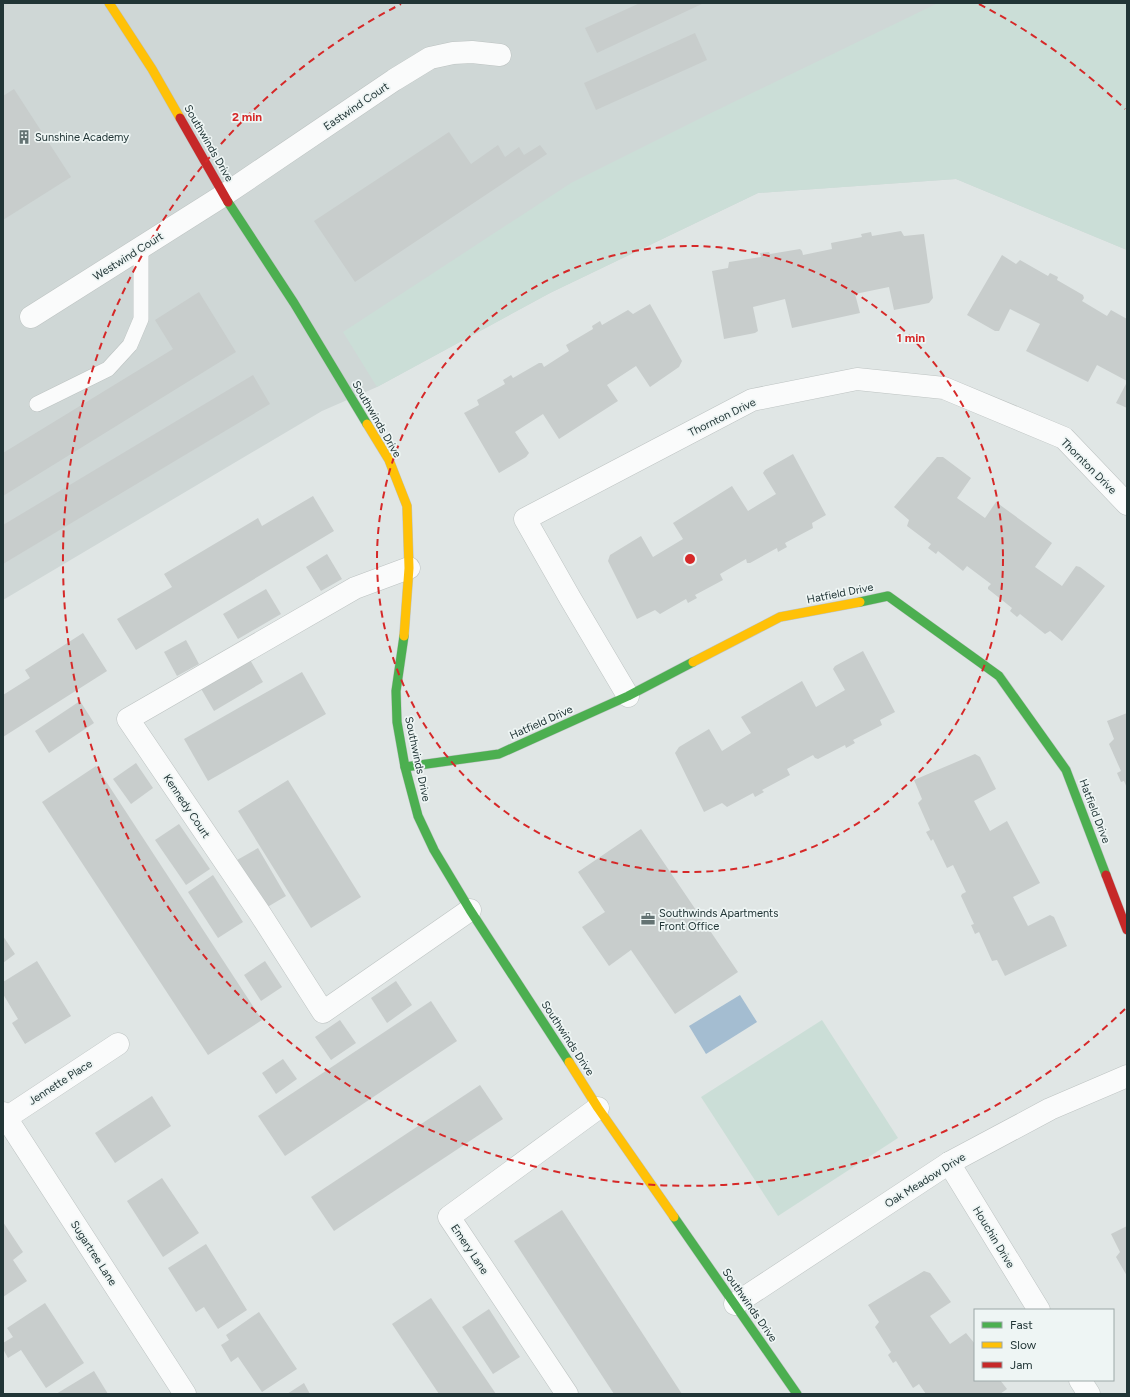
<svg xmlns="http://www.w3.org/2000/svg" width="1130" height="1397" font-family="Figtree,sans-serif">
<rect width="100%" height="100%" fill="#e0e6e5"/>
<polygon fill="#cfd7d6" points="3,3 1127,3 1127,250 956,179 758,193 550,293 377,387 322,411 3,600"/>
<g fill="#cbded7">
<polygon points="938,3 1127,3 1127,250 956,179 758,193 550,293 377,387 343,332 571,183 709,114"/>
<polygon points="822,1020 898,1138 778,1216 701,1097"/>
</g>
<polygon fill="#a4bdd1" points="740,995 757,1022 706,1054 689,1026"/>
<g fill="#c8cdcc">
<polygon points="640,3 704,3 597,53 585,28"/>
<polygon points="695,33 707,60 596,110 584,83"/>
<polygon points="14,89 71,177 3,220 3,96"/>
<polygon points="449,132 471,164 498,145 505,157 519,147 524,155 540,145 547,154 355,282 314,221"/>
<polygon points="901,231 904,236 924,234 933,298 929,303 894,310 889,287 855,294 860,313 792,328 785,299 753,307 758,331 755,333 724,339 712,271 728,268 729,262 761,257 760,253 769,252 770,254 800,249 802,251 803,255 832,249 831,243 862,237 861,234 871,232 872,236"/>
<polygon points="1002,255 1016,264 1020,260 1048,276 1050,273 1058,277 1057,280 1083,295 1084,298 1082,301 1107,316 1111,310 1127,319 1127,381 1097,365 1088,382 1026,351 1040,324 1010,309 999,331 995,331 967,315"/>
<polygon points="199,292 236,352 3,496 3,453 173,349 155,320"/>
<polygon points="650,304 682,361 679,367 650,387 636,366 607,385 618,401 559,439 543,414 515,432 529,453 526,457 499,473 464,413 479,405 477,400 505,384 503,380 511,375 513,378 539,363 542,363 544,367 569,351 566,345 593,329 592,326 600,321 602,325 628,310 633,314"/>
<polygon points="253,375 270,404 3,564 3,525"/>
<polygon points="1127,382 1127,408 1116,403"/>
<polygon points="793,454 826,515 812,523 813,528 785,543 787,547 778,552 777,548 750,563 747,563 746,559 720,574 723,580 695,595 697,598 688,603 686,599 660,614 655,610 637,619 608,561 610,555 641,536 653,557 683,539 673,523 732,486 748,511 776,494 763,473 765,470"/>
<polygon points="937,457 943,457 971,478 957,498 985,518 996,502 1052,543 1035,567 1062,586 1076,566 1080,567 1105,586 1062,641 1050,631 1045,634 1020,614 1017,617 1010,611 1012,608 988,589 988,587 991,584 967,566 963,571 938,551 936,554 928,548 931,544 907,526 909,520 894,507"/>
<polygon points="313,496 334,531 136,650 117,619 172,587 164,574 258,518 262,526"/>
<polygon points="327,554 342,579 321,591 306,567"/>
<polygon points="266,589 281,614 238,639 223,614"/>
<polygon points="83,633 107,671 3,737 3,695 30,678 25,670"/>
<polygon points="186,640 199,664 177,676 164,652"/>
<polygon points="863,651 895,712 880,720 882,725 853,740 855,743 846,748 845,745 818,759 815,758 813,755 787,769 790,775 762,790 764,792 755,797 753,793 727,807 722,803 704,812 675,753 679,747 709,729 722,751 751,733 741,717 802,681 816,707 845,690 833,669 835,666"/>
<polygon points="249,658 263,682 214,711 200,687"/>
<polygon points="302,672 326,714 208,781 184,739"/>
<polygon points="80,701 94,723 49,753 35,731"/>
<polygon points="1127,713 1127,788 1124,781 1121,782 1117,773 1121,771 1109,744 1114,739 1107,721"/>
<polygon points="975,754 980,757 996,789 974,801 990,831 1007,821 1040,883 1013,897 1028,926 1050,915 1054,917 1067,946 1005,976 997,960 992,961 979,932 975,934 971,925 974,924 961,896 962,894 966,892 953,865 947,868 933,839 931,841 926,832 930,830 918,803 922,799 914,780"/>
<polygon points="136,763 153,788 131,804 113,779"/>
<polygon points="96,766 262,1020 208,1055 42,802"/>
<polygon points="288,780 361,897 311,928 238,811"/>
<polygon points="179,824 210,869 186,885 155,840"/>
<polygon points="641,829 738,972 675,1014 631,950 609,966 582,927 605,912 578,872"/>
<polygon points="258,848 286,896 259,912 230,864"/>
<polygon points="213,875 243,922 218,938 188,892"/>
<polygon points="3,936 15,954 3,963"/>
<polygon points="37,961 71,1016 25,1044 12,1023 18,1019 3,994 3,982"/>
<polygon points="265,961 282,987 261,1001 244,975"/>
<polygon points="396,981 412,1005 387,1023 371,998"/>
<polygon points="431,1001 457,1041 285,1156 258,1116"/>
<polygon points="340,1020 356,1043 331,1060 315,1037"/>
<polygon points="283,1059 297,1079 276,1094 262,1073"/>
<polygon points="480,1085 503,1119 334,1231 311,1197"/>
<polygon points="152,1096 171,1126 115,1163 95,1133"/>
<polygon points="162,1178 199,1233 163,1257 127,1201"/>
<polygon points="562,1210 682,1394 614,1394 514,1241"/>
<polygon points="3,1222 23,1252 13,1260 27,1281 3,1297"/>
<polygon points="1127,1226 1127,1276 1116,1257 1120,1252 1111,1234"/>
<polygon points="206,1244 247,1310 218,1329 204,1307 196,1312 168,1268"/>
<polygon points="924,1271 930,1273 951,1302 930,1316 950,1344 966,1333 975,1344 975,1380 1000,1380 1007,1389 1000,1394 926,1394 919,1384 913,1388 896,1361 893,1363 888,1355 891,1352 875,1327 879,1322 868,1305"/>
<polygon points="431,1298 496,1394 439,1394 392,1324"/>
<polygon points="45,1303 84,1363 46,1388 21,1350 8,1358 3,1349 3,1343 13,1337 7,1328"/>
<polygon points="489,1309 520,1357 493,1374 462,1327"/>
<polygon points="259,1312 297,1369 262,1392 238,1357 231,1362 221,1345 229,1340 226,1335"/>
<polygon points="94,1371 108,1394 56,1394"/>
<polygon points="304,1383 310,1394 287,1394"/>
</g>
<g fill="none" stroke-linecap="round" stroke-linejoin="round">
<defs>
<polyline id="lane" points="37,404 108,369 130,345 141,319 141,247"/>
<g id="street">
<polyline points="31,317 224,195 394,80 430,58 453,53 472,52 500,55"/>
<polyline points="409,568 355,588 128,719 259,912 323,1012 470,910"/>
<polyline points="628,696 570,598 525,519 752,400 857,379 944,388 1064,438 1127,504"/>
<polyline points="3,1113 185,1394"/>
<polyline points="3,1120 118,1044"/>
<polyline points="949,1163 1039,1310"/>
<polyline points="735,1304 949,1163 1050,1109 1127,1076"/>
<polyline points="1080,1380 1089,1394"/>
<polyline points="567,1394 449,1217 598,1108"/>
</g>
<g id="fast">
<polyline points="228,202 294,303 367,424"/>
<polyline points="860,602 888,596 999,676 1066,770 1106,875"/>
<polyline points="404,636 396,691 397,722 405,767 418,816 434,850 470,910 569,1062"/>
<polyline points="405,767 499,754 628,696 693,662"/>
<polyline points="674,1217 797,1394"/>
</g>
<g id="slow">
<polyline points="109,3 152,69 180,118"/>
<polyline points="367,424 389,460 407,506 409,568 404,636"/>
<polyline points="693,662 780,617 860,602"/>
<polyline points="569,1062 598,1108 674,1217"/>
</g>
<g id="jam">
<polyline points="180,118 228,202"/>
<polyline points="1106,875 1127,930"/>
</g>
</defs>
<use href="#lane" stroke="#bdc3c2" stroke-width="16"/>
<use href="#street" stroke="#bdc3c2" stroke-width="23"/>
<use href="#fast" stroke="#bdc3c3" stroke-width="10"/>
<use href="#slow" stroke="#bdc3c3" stroke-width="10"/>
<use href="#jam" stroke="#bdc3c3" stroke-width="10"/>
<use href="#lane" stroke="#fafbfb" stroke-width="15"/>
<use href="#street" stroke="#fafbfb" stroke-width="22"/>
<use href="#fast" stroke="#4caf50" stroke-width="9"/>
<use href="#slow" stroke="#ffc107" stroke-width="9"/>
<use href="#jam" stroke="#c62828" stroke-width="9"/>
</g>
<g fill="none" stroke="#d62828" stroke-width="2" stroke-dasharray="7 5">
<circle cx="690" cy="559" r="313"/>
<path d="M1125 1009A626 626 0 1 1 401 4M979 4A626 626 0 0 1 1125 109"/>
</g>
<defs>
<symbol id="building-bare" viewBox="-9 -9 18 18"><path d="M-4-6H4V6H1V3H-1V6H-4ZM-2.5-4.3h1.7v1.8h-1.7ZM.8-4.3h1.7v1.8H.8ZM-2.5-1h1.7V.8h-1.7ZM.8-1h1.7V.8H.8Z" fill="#647373" stroke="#eef5f4" stroke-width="2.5" paint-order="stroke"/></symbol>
<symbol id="office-bare" viewBox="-9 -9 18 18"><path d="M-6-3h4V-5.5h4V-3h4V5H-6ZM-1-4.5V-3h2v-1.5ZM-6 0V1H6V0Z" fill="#647373" stroke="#eef5f4" stroke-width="2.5" paint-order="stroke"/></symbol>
</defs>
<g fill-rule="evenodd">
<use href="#building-bare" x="14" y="127" width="20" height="20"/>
<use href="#office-bare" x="638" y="909" width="20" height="20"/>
</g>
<g text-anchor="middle" stroke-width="3.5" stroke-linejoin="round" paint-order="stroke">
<g font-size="11" fill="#213536" stroke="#eef5f4">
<text transform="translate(356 106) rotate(-34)" y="4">Eastwind Court</text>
<text transform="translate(209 143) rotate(60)" y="4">Southwinds Drive</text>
<text transform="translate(128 256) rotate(-32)" y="4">Westwind Court</text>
<text transform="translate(722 417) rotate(-26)" y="4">Thornton Drive</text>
<text transform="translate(377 419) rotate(60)" y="4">Southwinds Drive</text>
<text transform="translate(1089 466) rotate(45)" y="4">Thornton Drive</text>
<text transform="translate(840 593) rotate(-11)" y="4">Hatfield Drive</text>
<text transform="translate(541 722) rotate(-24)" y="4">Hatfield Drive</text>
<text transform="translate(418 759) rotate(78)" y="4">Southwinds Drive</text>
<text transform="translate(187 806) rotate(56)" y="4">Kennedy Court</text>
<text transform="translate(1095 811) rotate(69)" y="4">Hatfield Drive</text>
<text transform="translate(568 1038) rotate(57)" y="4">Southwinds Drive</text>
<text transform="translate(60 1082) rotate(-33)" y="4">Jennette Place</text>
<text transform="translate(925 1180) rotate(-32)" y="4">Oak Meadow Drive</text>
<text transform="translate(994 1237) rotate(59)" y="4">Houchin Drive</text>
<text transform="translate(470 1249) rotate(56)" y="4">Emery Lane</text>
<text transform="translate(94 1253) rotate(57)" y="4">Sugartree Lane</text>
<text transform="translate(750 1305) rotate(55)" y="4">Southwinds Drive</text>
</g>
<g font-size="11" fill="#213536" stroke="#eef5f4" text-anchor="start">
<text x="35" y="141">Sunshine Academy</text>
<text x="659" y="917">Southwinds Apartments<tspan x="659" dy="13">Front Office</tspan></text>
</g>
</g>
<circle cx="690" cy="559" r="6" fill="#d62828" stroke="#eef5f4" stroke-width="2"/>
<g font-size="12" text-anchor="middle" font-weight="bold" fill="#d62828" stroke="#eef5f4" stroke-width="3.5" stroke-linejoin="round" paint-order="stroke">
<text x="247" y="121">2 min</text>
<text x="911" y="342">1 min</text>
</g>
<rect width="1130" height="1397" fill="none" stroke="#213536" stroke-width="8"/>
<rect x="974" y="1309" width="140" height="72" fill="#eef5f4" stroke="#9ca8a8"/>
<rect x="982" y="1322" width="20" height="6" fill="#4caf50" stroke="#9ca8a8"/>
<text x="1010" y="1329" font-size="12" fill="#213536">Fast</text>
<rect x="982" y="1342" width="20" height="6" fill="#ffc107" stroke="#9ca8a8"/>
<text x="1010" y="1349" font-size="12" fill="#213536">Slow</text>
<rect x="982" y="1362" width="20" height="6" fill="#c62828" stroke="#9ca8a8"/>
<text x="1010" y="1369" font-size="12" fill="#213536">Jam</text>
</svg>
